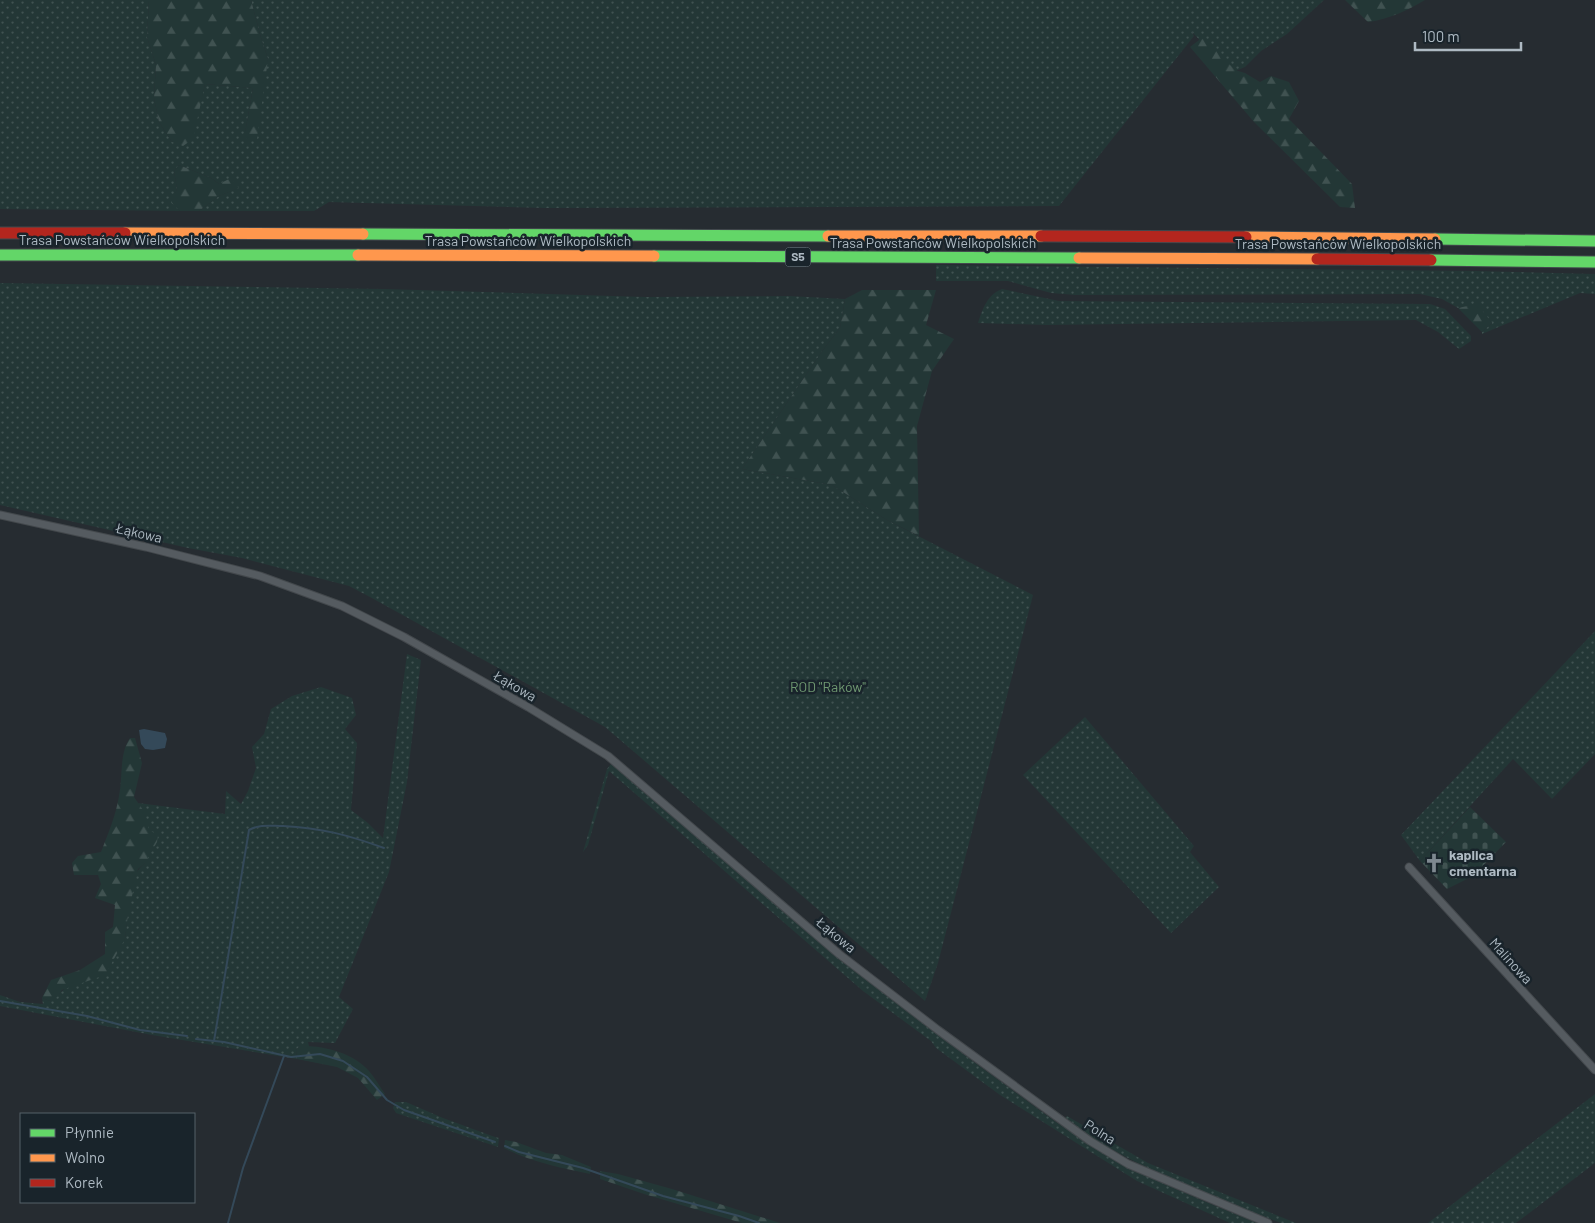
<svg xmlns="http://www.w3.org/2000/svg" width="1595" height="1223" font-family="Barlow,sans-serif">
<defs>
<pattern id="green-dots" width="8" height="8" patternUnits="userSpaceOnUse" patternTransform="scale(1.25)"><rect width="8" height="8" fill="#233736"/><path d="M2 2h.1M6 6h.1" fill="none" stroke="#405251" stroke-width="1.8" stroke-linecap="round"/></pattern>
<pattern id="forest-firs" width="22" height="20" patternUnits="userSpaceOnUse" patternTransform="scale(1.25)"><rect width="22" height="20" fill="#233736"/><path d="M5 1l3.5 6h-7zM16 11l3.5 6h-7z" fill="#405251"/></pattern>
<pattern id="cemetery-stones" width="16" height="16" patternUnits="userSpaceOnUse" patternTransform="scale(1.25)"><rect width="16" height="16" fill="#233736"/><path d="M2 7V4a2 2 0 0 1 4 0v3zM10 15v-3a2 2 0 0 1 4 0v3z" fill="#405251"/></pattern>
</defs>
<rect width="100%" height="100%" fill="#262c31"/>
<g fill="url(#green-dots)">
<polygon points="0,0 149,0 147,37 156,65 154,98 159,122 172,142 201,100 205,84 253,88 245,133 268,59 261,38 251,0 1324,0 1287,34 1261,51 1245,67 1231,73 1192,32 1194,36 1059,206 546,208 329,202 314,211 199,211 219,196 238,188 219,184 211,178 179,165 174,171 177,189 172,202 180,211 0,209"/>
<polygon points="936,265 1475,271 1595,274 1595,294 1580,293 1482,334 1482,332 1492,323 1477,305 1458,308 1442,299 1420,294 1075,295 1051,293 1008,281 936,281"/>
<polygon points="0,283 384,289 646,297 789,296 845,299 840,328 823,350 742,469 832,485 887,520 1033,595 938,963 925,1001 605,727 370,597 349,586 242,558 188,548 0,505"/>
<path d="M 1002,289 L 1059,301 L 1430,304 L 1445,309 L 1471,336 L 1471,341 L 1459,349 L 1438,332 L 1416,320 L 1046,325 L 978,323 C 983,308 987,295 1002,289 Z"/>
<polygon points="1595,631 1595,754 1552,799 1513,759 1420,861 1401,835"/>
<path d="M 407,654 L 421,660 L 407,782 L 389,872 L 339,997 L 353,1009 L 335,1043 L 308,1042 L 309,1046 L 300,1046 L 296,1050 L 297,1059 L 152,1035 L 0,1006 L 0,995 L 20,1002 L 43,1004 L 42,998 L 50,1001 L 125,939 C 127,924 130,879 139,869 C 141,866 143,865 145,863 C 148,840 151,824 138,803 L 225,814 L 226,791 L 241,804 L 248,791 L 256,768 L 252,747 L 264,734 L 271,709 L 292,696 L 321,687 L 352,698 L 356,715 L 345,729 L 357,743 L 351,810 L 368,823 L 383,838 Z"/>
<polygon points="1085,717 1194,846 1190,852 1219,887 1171,933 1023,775"/>
<path d="M 611,764 C 735,869 857,977 989,1073 C 1024,1098 1058,1125 1094,1147 C 1145,1179 1203,1200 1257,1223 L 1230,1223 L 1137,1181 L 1000,1095 L 936,1048 L 931,1041 L 863,991 L 609,771 L 588,845 L 583,852 L 607,769 Z"/>
<polygon points="1595,1094 1595,1163 1516,1223 1428,1223"/>
<polygon points="395,1102 406,1102 443,1118 495,1137 499,1138 498,1147 396,1113 393,1108"/>
<path d="M 1067,1116 L 1148,1163 L 1296,1223 L 1281,1223 C 1207,1194 1129,1166 1064,1119 Z"/>
</g>
<g fill="url(#forest-firs)">
<polygon points="149,0 251,0 261,38 268,59 257,139 247,142 245,133 253,88 205,84 193,139 183,146 172,142 159,122 154,98 156,65 147,37"/>
<path d="M 1345,0 L 1425,0 C 1406,11 1390,19 1368,22 Z"/>
<polygon points="1203,37 1235,70 1245,73 1260,82 1271,76 1289,82 1299,101 1289,119 1352,184 1355,208 1340,207 1254,122 1190,47"/>
<polygon points="179,165 211,178 219,184 231,178 239,188 219,196 199,211 180,211 171,202 177,189 174,171"/>
<polygon points="862,290 936,290 926,325 954,339 932,371 917,426 919,536 887,520 832,485 742,469 823,350 840,328 845,299"/>
<polygon points="1477,304 1492,323 1482,332 1458,308"/>
<path d="M 130,738 L 135,738 L 142,763 L 134,797 L 145,813 L 149,830 L 158,835 L 157,842 L 145,863 L 138,869 L 128,914 L 125,939 L 105,975 L 62,990 L 57,997 L 50,1001 L 42,998 L 51,980 L 80,970 L 105,954 L 105,932 L 113,927 L 115,905 L 95,898 L 101,884 L 98,875 L 74,875 L 72,863 L 78,856 L 101,852 C 108,834 116,815 119,796 C 123,777 119,754 130,738 Z"/>
<path d="M 300,1046 C 323,1045 354,1053 369,1071 C 375,1078 380,1087 385,1094 L 377,1100 L 358,1078 L 337,1067 L 297,1059 L 296,1050 Z"/>
<path d="M 505,1140 L 516,1142 L 546,1153 L 562,1155 L 591,1167 L 590,1174 C 561,1168 531,1162 504,1148 Z"/>
<polygon points="600,1171 618,1174 672,1189 780,1223 742,1223 644,1194 600,1179"/>
</g>
<polygon fill="url(#cemetery-stones)" points="1470,807 1506,842 1473,876 1447,889 1420,861"/>
<polygon fill="#344959" points="144,729 165,733 167,739 165,748 153,750 145,749 141,744 139,730"/>
<g fill="none" stroke-linecap="round" stroke-linejoin="round">
<g stroke="#344959" stroke-width="2">
<polyline points="0,1001 87,1016 140,1030 187,1036"/>
<polyline points="196,1039 224,1042 291,1057 320,1054 343,1061 367,1077 387,1100 404,1110 495,1142"/>
<path d="M 214,1041 L 249,830 C 260,824 270,826 283,826 C 322,828 348,835 384,848"/>
<polyline points="505,1146 519,1152 583,1168 663,1196 739,1216 759,1223"/>
<polyline points="228,1223 243,1168 284,1056"/>
</g>
<defs>
<g id="street">
<polyline points="0,515 146,547 260,576 342,606 404,637 528,707 608,756 839,954 938,1030 1090,1141 1128,1164 1268,1223"/>
<polyline points="1409,867 1595,1070"/>
</g>
<g id="fast">
<polyline points="363,234 828,236"/>
<polyline points="1435,239 1595,241"/>
<polyline points="0,255 358,255"/>
<polyline points="654,256 1079,258"/>
<polyline points="1431,260 1595,262"/>
</g>
<g id="slow">
<polyline points="125,233 363,234"/>
<polyline points="828,236 1041,236"/>
<polyline points="1246,237 1435,239"/>
<polyline points="358,255 654,256"/>
<polyline points="1079,258 1317,259"/>
</g>
<g id="jam">
<polyline points="0,233 125,233"/>
<polyline points="1041,236 1246,237"/>
<polyline points="1317,259 1431,260"/>
</g>
</defs>
<use href="#street" stroke="#43484c" stroke-width="9"/>
<use href="#fast" stroke="#42484d" stroke-width="13"/>
<use href="#slow" stroke="#42484d" stroke-width="13"/>
<use href="#jam" stroke="#42484d" stroke-width="13"/>
<use href="#street" stroke="#555b60" stroke-width="7"/>
<use href="#fast" stroke="#63d668" stroke-width="11"/>
<use href="#slow" stroke="#ff974d" stroke-width="11"/>
<use href="#jam" stroke="#b3261e" stroke-width="11"/>
</g>
<defs>
<symbol id="church-bare" viewBox="-9 -9 18 18"><path d="M-1.2-6h2.4v3.5h3.3v2.4h-3.3V6h-2.4V-.1h-3.3v-2.4h3.3Z" fill="#7e8890" stroke="#19242b" stroke-width="2.5" paint-order="stroke"/></symbol>
</defs>
<g fill-rule="evenodd">
<use href="#church-bare" x="1420" y="849" width="28" height="28"/>
</g>
<g text-anchor="middle" stroke-width="5" stroke-linejoin="round" paint-order="stroke">
<rect fill="#19242b" stroke="#818d95" stroke-width="1" x="785.5" y="247.5" width="25" height="19" rx="4"/>
<g font-size="12" font-weight="bold" fill="#aebac3">
<text x="798" y="261">S5</text>
</g>
<g font-size="14" fill="#aebac3" stroke="#19242b">
<text x="122" y="245">Trasa Powstańców Wielkopolskich</text>
<text x="528" y="246">Trasa Powstańców Wielkopolskich</text>
<text x="933" y="248">Trasa Powstańców Wielkopolskich</text>
<text x="1338" y="249">Trasa Powstańców Wielkopolskich</text>
<text transform="translate(139 533) rotate(13)" y="5">Łąkowa</text>
<text transform="translate(515 686) rotate(30)" y="5">Łąkowa</text>
<text transform="translate(836 935) rotate(40)" y="5">Łąkowa</text>
<text transform="translate(1511 961) rotate(48)" y="5">Malinowa</text>
<text transform="translate(1100 1132) rotate(32)" y="5">Polna</text>
</g>
<g font-size="14" fill="#6f9871" stroke="#19242b">
<text x="828" y="692">ROD "Raków"</text>
</g>
<g font-size="14" font-weight="bold" fill="#aebac3" stroke="#19242b" text-anchor="start">
<text x="1449" y="860">kaplica<tspan x="1449" dy="16">cmentarna</tspan></text>
</g>
</g>
<rect x="20" y="1113" width="175" height="90" fill="#19242b" stroke="#556068"/>
<rect x="30" y="1129" width="25" height="8" fill="#63d668" stroke="#556068"/>
<text x="65" y="1138" font-size="15" fill="#aebac3">Płynnie</text>
<rect x="30" y="1154" width="25" height="8" fill="#ff974d" stroke="#556068"/>
<text x="65" y="1163" font-size="15" fill="#aebac3">Wolno</text>
<rect x="30" y="1179" width="25" height="8" fill="#b3261e" stroke="#556068"/>
<text x="65" y="1188" font-size="15" fill="#aebac3">Korek</text>
<path d="M1415 42v8h106v-8" fill="none" stroke="#aebac3" stroke-width="2.5"/>
<text x="1422" y="42" font-size="15" fill="#aebac3" stroke="#19242b" stroke-width="4" paint-order="stroke">100 m</text>
</svg>
